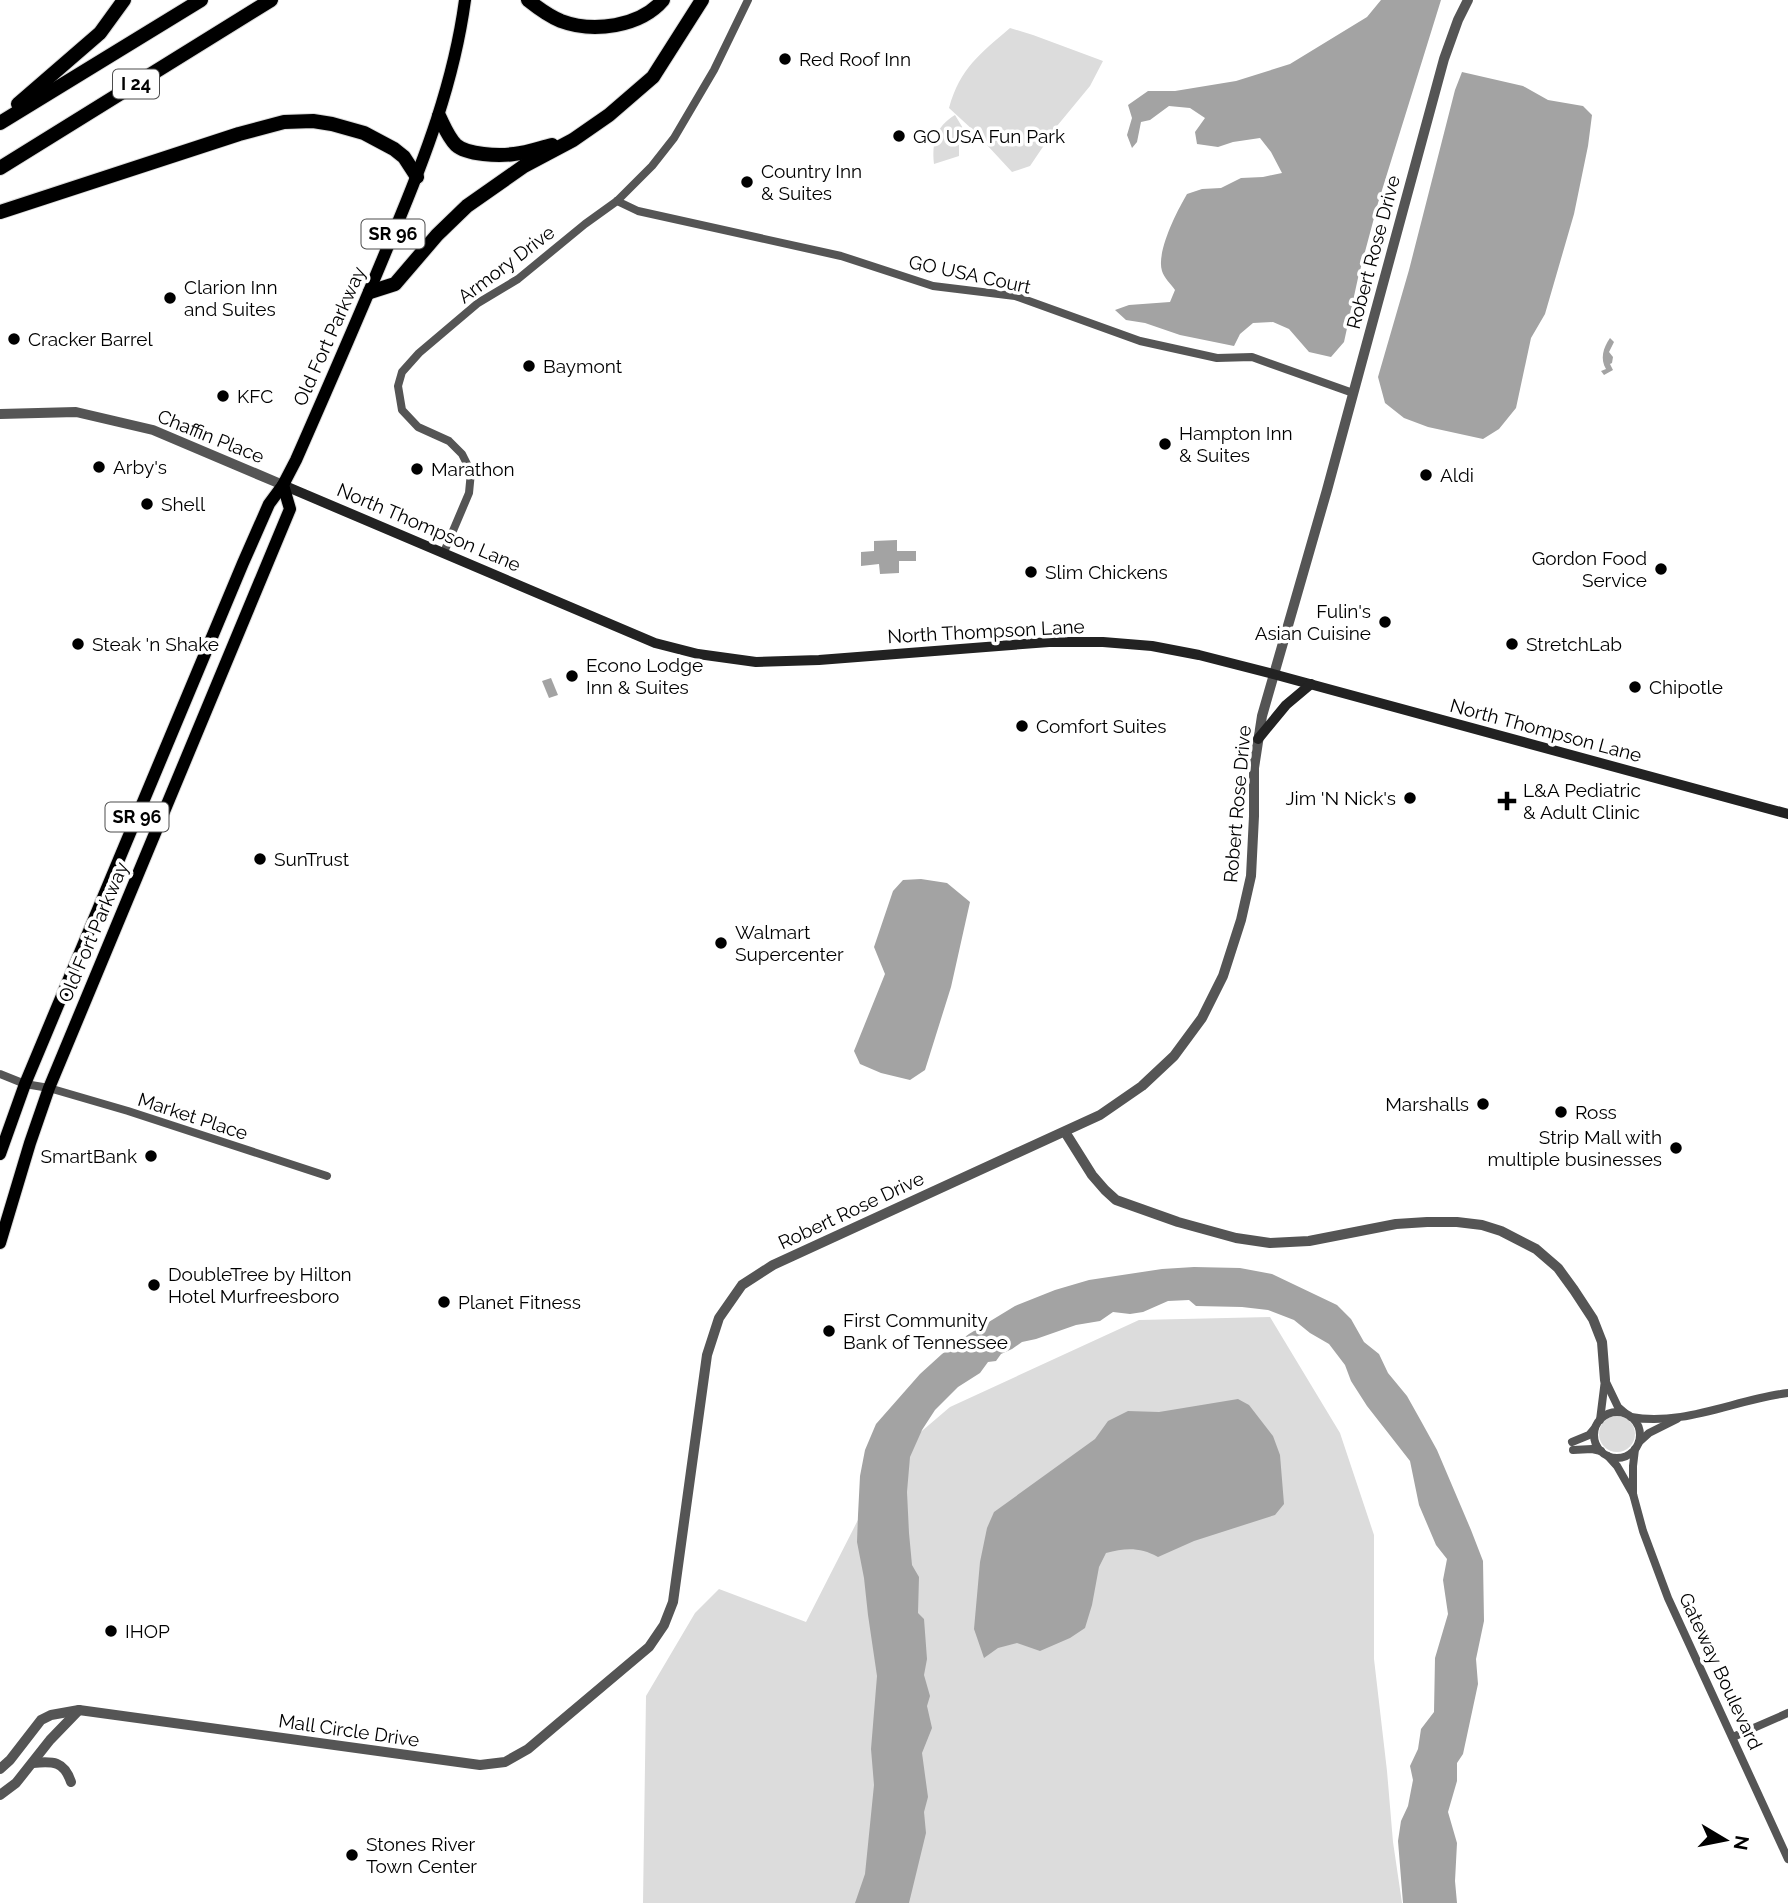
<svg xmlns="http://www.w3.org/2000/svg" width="1788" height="1903" font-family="Raleway,sans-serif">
<rect width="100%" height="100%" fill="#fff"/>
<g fill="#dcdcdc">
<path d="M 1010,28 L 1033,35 L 1103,61 L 1090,86 L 1057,126 L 1030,166 L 1012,172 L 974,131 L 949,108 C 960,68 980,54 1010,28 Z"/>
<path d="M 955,115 L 967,135 L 959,145 L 959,156 L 934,164 C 932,143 935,127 955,115 Z"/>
<polygon points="1270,1317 1340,1433 1374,1535 1374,1659 1387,1771 1393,1842 1402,1903 643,1903 646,1696 695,1613 719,1589 806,1622 889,1459 950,1407 1139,1320"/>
<circle cx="1617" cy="1434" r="18"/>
</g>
<g fill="#a3a3a3">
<path d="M 1381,0 L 1441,0 L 1378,203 L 1358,278 L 1344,342 L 1331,357 L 1309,352 L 1289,329 L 1273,322 L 1253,323 L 1240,334 L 1234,346 L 1180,335 L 1145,323 L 1126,320 L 1115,310 L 1129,305 L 1170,302 L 1175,290 C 1171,284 1164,278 1162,271 C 1156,252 1177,211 1187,194 L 1202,189 L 1221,188 L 1241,178 L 1263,177 L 1282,173 L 1271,152 L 1260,138 L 1233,142 L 1218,147 L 1197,144 L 1195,132 L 1205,118 L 1190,108 L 1169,106 L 1150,120 L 1141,122 L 1137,142 L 1132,148 L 1127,135 L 1132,118 L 1128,105 L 1148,91 L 1175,91 L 1236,81 L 1290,64 L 1367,17 Z"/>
<polygon points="1462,72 1523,86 1548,100 1583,106 1592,115 1588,146 1574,214 1545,314 1531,338 1516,408 1499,429 1483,439 1428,427 1404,418 1385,403 1378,377 1409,270 1455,90"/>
<path d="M 1610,338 L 1614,342 L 1609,352 L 1613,357 L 1612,363 L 1610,364 L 1613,370 L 1604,375 L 1601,371 L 1606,369 C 1600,359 1603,348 1610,338 Z"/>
<polygon points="897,540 897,551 916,551 916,561 899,561 899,573 880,574 879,564 861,566 861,552 874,551 874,541"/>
<polygon points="551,678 558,695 549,698 542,681"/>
<polygon points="921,879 947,883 970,902 951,987 925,1070 910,1080 881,1073 860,1064 854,1051 885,974 874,947 893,891 903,880"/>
<polygon points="1194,1267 1240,1268 1272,1274 1337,1305 1351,1319 1364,1342 1379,1354 1388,1373 1407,1396 1421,1421 1437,1450 1471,1530 1483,1561 1484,1621 1476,1659 1478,1684 1463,1754 1457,1763 1457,1781 1448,1812 1457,1843 1455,1881 1457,1903 1403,1903 1398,1841 1401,1821 1408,1806 1413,1780 1410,1766 1418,1749 1421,1729 1434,1712 1435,1658 1448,1614 1443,1580 1447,1559 1436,1545 1419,1505 1410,1461 1367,1406 1351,1381 1345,1365 1329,1344 1310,1333 1294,1320 1268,1310 1242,1307 1196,1306 1189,1300 1168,1301 1143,1312 1130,1314 1113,1312 1100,1321 1076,1325 1036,1339 1022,1342 1012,1349 1001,1354 996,1361 988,1362 980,1373 958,1387 935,1410 922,1430 910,1457 907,1492 909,1533 912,1565 919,1577 918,1613 924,1619 927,1659 924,1675 930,1696 927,1706 932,1728 922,1753 928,1797 924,1812 926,1833 909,1903 855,1903 865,1874 874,1785 871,1749 877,1676 868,1615 864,1578 857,1542 858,1515 860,1476 865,1450 876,1424 920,1374 942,1354 969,1334 1015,1306 1055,1290 1089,1280 1162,1269"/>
<path d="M 1238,1399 L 1249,1405 L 1273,1436 L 1280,1455 L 1284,1504 L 1275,1515 L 1194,1541 L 1158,1557 C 1140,1547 1125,1548 1106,1553 L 1099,1567 L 1092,1605 L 1085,1628 L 1070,1638 L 1040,1651 L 1017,1643 L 998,1648 L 984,1658 L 974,1629 L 980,1562 L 987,1528 L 994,1512 L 1095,1439 L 1108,1421 L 1128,1411 L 1159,1412 Z"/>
</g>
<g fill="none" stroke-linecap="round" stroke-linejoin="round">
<defs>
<g id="primary">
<path d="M 0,1154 L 25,1084 L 243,563 L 269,504 L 283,485 L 296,460 C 329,385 362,310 393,234 C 425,158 454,82 465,0"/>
<polyline points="0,1243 30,1143 49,1088 290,509 283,485"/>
</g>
<g id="motorway">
<path d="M 528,0 C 538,8 549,16 561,21 C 593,33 640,27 663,0"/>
<polyline points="18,104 100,33 124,0"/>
<path d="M 439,116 C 444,126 448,137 456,145 C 467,155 499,156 514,154 C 527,153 540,148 552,145"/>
<polyline points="0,123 201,0"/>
<polyline points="0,168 271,0"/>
<polyline points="0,212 239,134 284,122 313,121 332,124 364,133 394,149 404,157 417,177"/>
<polyline points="370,292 395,284 437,235 467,206 524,166 573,140 609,115 653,77 702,0"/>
</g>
</defs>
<use href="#primary" stroke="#dbdbdb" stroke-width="14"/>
<use href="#motorway" stroke="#dbdbdb" stroke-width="16"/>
<g stroke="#555" stroke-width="8">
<polyline points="617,201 638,211 841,256 933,286 1015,296 1140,341 1217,358 1252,357 1353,393"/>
<polyline points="444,552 469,493 471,472 462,454 449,441 418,427 402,410 398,386 402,372 419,353 478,303 518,279 585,224 617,201 652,166 674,138 714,70 748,0"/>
<polyline points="0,1074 25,1084 49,1088 128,1111 327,1176"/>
<polyline points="1605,1380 1618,1407 1625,1413"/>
<circle cx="1617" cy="1435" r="23"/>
<path d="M 1631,1417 C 1682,1427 1737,1399 1788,1393"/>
<polyline points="1600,1420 1605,1380"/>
<polyline points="1572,1442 1589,1435 1594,1429"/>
<polyline points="1639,1442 1649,1433 1677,1419"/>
<polyline points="1635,1449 1633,1466 1633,1494 1643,1531 1668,1598 1788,1859"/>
<polyline points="1573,1450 1592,1449 1601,1451"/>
<polyline points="1608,1456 1617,1466 1633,1494"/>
<polyline points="1733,1737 1788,1713"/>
</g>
<g stroke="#555" stroke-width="10">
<polyline points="0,414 76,412 153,430 283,485"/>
<polyline points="1065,1132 1092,1175 1105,1190 1116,1200 1178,1222 1236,1238 1270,1243 1309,1241 1396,1224 1427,1222 1457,1222 1482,1225 1501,1231 1536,1249 1558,1268 1574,1290 1593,1319 1602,1342 1605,1380"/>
<path d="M 33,1763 C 53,1761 64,1761 71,1782"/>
<polyline points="0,1769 10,1760 41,1720 51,1715 79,1710 480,1765 505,1762 528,1749 554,1727 649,1647 664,1625 673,1602 707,1355 719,1318 742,1285 773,1265 1100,1115 1142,1086 1174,1056 1202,1018 1223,976 1241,920 1251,876 1254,816 1254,768 1262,716 1327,490 1444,59 1458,20 1468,0"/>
<polyline points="0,1795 16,1783 50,1740 79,1710"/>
</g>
<g stroke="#222" stroke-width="10">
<polyline points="283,485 655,643 698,654 756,662 819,660 1049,642 1103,642 1152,646 1199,655 1273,674 1788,814"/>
<polyline points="1258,739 1286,705 1311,684"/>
</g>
<use href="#primary" stroke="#000" stroke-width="12"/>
<use href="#motorway" stroke="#000" stroke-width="14"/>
</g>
<g fill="#000" stroke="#fff" stroke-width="2.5">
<circle cx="785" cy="59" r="7"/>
<circle cx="899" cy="136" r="7"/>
<circle cx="747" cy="182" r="7"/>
<circle cx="170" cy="298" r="7"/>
<circle cx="14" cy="339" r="7"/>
<circle cx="529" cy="366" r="7"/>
<circle cx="223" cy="396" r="7"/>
<circle cx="1165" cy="444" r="7"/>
<circle cx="99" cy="467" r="7"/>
<circle cx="417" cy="469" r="7"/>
<circle cx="1426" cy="475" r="7"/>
<circle cx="147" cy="504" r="7"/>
<circle cx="1661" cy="569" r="7"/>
<circle cx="1031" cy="572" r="7"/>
<circle cx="1385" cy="622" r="7"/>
<circle cx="78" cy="644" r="7"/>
<circle cx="1512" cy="644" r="7"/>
<circle cx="572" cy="676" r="7"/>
<circle cx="1635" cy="687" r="7"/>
<circle cx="1022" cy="726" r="7"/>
<circle cx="1410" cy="798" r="7"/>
<path d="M1503.5 790.5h7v7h7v7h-7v7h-7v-7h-7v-7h7z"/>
<circle cx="260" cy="859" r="7"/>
<circle cx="721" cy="943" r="7"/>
<circle cx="1483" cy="1104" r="7"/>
<circle cx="1561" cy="1112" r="7"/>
<circle cx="1676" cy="1148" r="7"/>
<circle cx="151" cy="1156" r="7"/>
<circle cx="154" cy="1285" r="7"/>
<circle cx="444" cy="1302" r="7"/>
<circle cx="829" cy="1331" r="7"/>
<circle cx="111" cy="1631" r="7"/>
<circle cx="352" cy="1855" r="7"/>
</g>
<g text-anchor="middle" stroke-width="7" stroke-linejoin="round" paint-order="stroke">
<g fill="#fff" stroke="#4c4c4c" stroke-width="2">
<rect x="113" y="69.5" width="46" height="29" rx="5"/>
<rect x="361.5" y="219.5" width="63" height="29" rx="5"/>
<rect x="105.5" y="802.5" width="63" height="29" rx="5"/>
</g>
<g font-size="18" font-weight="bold" fill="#000">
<text x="136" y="90">I 24</text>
<text x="393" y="240">SR 96</text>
<text x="137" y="823">SR 96</text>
</g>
<g font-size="19" fill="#000" stroke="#fff" text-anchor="start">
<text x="799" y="66">Red Roof Inn</text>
<text x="913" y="143">GO USA Fun Park</text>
<text x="761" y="178">Country Inn<tspan x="761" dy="22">&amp; Suites</tspan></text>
<text x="184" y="294">Clarion Inn<tspan x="184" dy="22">and Suites</tspan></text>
<text x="28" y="346">Cracker Barrel</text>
<text x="543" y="373">Baymont</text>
<text x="237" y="403">KFC</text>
<text x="1179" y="440">Hampton Inn<tspan x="1179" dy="22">&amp; Suites</tspan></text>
<text x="113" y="474">Arby's</text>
<text x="431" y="476">Marathon</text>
<text x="1440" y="482">Aldi</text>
<text x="161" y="511">Shell</text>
<text x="1647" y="565" text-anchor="end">Gordon Food<tspan x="1647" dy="22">Service</tspan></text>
<text x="1045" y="579">Slim Chickens</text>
<text x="1371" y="618" text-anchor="end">Fulin's<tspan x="1371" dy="22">Asian Cuisine</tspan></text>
<text x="92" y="651">Steak 'n Shake</text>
<text x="1526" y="651">StretchLab</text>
<text x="586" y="672">Econo Lodge<tspan x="586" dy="22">Inn &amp; Suites</tspan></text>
<text x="1649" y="694">Chipotle</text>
<text x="1036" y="733">Comfort Suites</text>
<text x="1523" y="797">L&amp;A Pediatric<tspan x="1523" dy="22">&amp; Adult Clinic</tspan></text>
<text x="1396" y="805" text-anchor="end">Jim 'N Nick's</text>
<text x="274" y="866">SunTrust</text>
<text x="735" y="939">Walmart<tspan x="735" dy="22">Supercenter</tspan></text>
<text x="1469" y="1111" text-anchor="end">Marshalls</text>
<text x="1575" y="1119">Ross</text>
<text x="1662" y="1144" text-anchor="end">Strip Mall with<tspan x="1662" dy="22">multiple businesses</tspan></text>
<text x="137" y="1163" text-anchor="end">SmartBank</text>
<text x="168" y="1281">DoubleTree by Hilton<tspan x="168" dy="22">Hotel Murfreesboro</tspan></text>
<text x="458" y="1309">Planet Fitness</text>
<text x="843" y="1327">First Community<tspan x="843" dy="22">Bank of Tennessee</tspan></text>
<text x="125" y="1638">IHOP</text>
<text x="366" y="1851">Stones River<tspan x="366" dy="22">Town Center</tspan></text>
</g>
<g font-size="19" fill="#000" stroke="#fff">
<text transform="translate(1373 252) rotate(-75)" y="7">Robert Rose Drive</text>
<text transform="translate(506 264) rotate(-37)" y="7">Armory Drive</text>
<text transform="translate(970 274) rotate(12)" y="7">GO USA Court</text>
<text transform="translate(329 336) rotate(-66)" y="7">Old Fort Parkway</text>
<text transform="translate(211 436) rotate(22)" y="7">Chaffin Place</text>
<text transform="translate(429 527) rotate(23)" y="7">North Thompson Lane</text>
<text transform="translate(986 631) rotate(-3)" y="7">North Thompson Lane</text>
<text transform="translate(1546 730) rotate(15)" y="7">North Thompson Lane</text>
<text transform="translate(1237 804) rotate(-85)" y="7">Robert Rose Drive</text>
<text transform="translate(93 932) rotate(-67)" y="7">Old Fort Parkway</text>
<text transform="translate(193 1116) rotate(18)" y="7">Market Place</text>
<text transform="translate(851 1210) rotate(-25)" y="7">Robert Rose Drive</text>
<text transform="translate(1721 1671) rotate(65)" y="7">Gateway Boulevard</text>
<text transform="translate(349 1730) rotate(8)" y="7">Mall Circle Drive</text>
</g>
</g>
<g transform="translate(1725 1840) rotate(100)" stroke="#ffffff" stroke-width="5" paint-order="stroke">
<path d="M0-5L12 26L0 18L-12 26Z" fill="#000000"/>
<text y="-10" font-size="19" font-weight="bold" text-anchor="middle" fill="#000000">N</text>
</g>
</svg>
